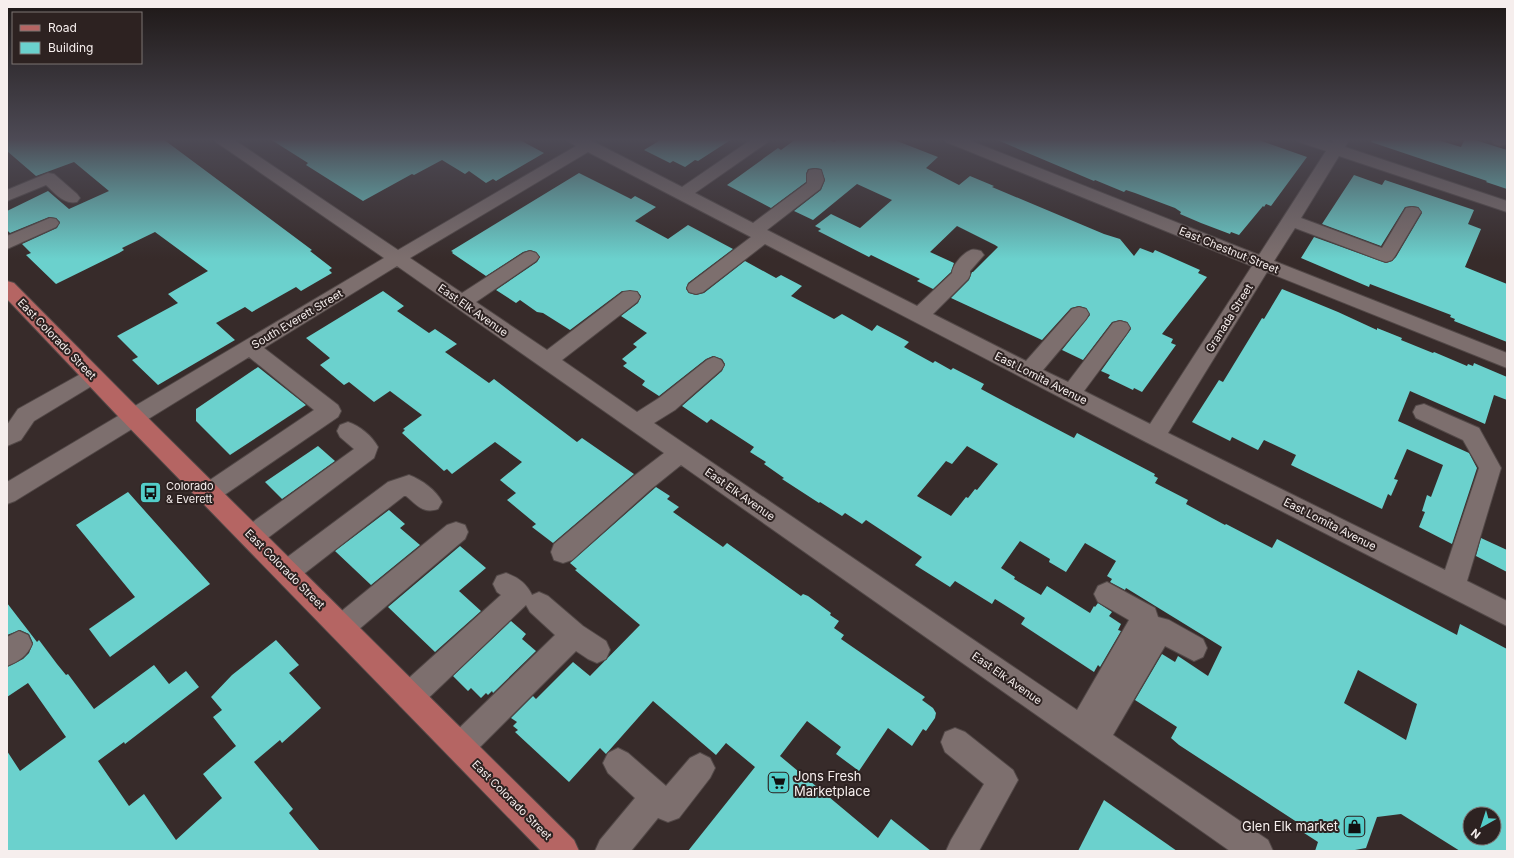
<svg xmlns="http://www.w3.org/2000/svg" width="1514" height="858" font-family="Inter,sans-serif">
<rect width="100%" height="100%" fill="#372b2a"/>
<g fill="#6bd1cd" fill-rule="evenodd">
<polygon points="7,139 163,139 312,250 310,251 332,268 329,270 332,273 301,291 296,287 252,312 245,307 216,323 235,340 158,385 132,360 138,357 117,336 178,303 168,294 208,271 155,232 122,248 124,250 119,253 56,284 26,255 31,253 22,244 57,228 60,222 56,218 49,217 10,233 7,230 7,211 48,191 69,209 109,191 74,162 36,176 7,151"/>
<polygon points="270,139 518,139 544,153 496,181 493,179 486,183 469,171 465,174 442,160 414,175 412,174 363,201 306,165 308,163"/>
<polygon points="662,139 732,139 698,161 695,160 685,167 673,161 670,163 644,150"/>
<polygon points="796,139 827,139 834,142 839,139 892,139 938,157 926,168 959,185 970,176 994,186 992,187 1035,205 1104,234 1120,239 1134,256 1140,248 1153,253 1155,250 1200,270 1198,273 1207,277 1162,334 1173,339 1171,343 1176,345 1142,392 1134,388 1133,390 1108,378 1110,375 1101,371 1131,329 1127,322 1120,320 1112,322 1083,360 1062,350 1090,315 1086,308 1079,306 1071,308 1042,340 951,298 969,280 972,272 973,272 998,247 995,245 957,226 930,252 954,263 951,272 933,289 917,281 920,279 871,255 869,257 818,231 821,229 815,226 831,214 860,228 892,200 857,184 813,220 794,211 821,190 825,180 821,169 815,168 808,169 806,174 806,182 771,208 727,185 778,148 781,150"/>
<polygon points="995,139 1256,139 1307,157 1271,206 1266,204 1264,207 1263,206 1239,235 1231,232 1230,234 1201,223 1180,214 1181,212 1175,208 1135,193 1126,190 1124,192 1095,180 1094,181"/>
<polygon points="1372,139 1434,139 1461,147 1465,139 1472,139 1507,150 1507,189 1486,182 1487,181 1371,142"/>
<path d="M 579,173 L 631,199 L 635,196 L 656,207 L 635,221 L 668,239 L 688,225 L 733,249 L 688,283 L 686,289 L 689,293 L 696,295 L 704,293 L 745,261 L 776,278 L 781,275 L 802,286 L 791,296 L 834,319 L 842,314 L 872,331 L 877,325 L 909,342 L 904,347 L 933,363 L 935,361 L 951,370 L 953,368 L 984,384 L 981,389 L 1030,415 L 1074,438 L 1077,433 L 1155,474 L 1154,476 L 1158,478 L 1155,483 L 1188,500 L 1186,504 L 1225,525 L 1226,524 L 1272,548 L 1277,539 L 1457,635 L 1460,624 L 1507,649 L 1507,851 L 1460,851 L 1401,814 L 1377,817 L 1366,848 L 1355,850 L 1354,851 L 1315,851 L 1318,842 L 1301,831 L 1303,826 L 1179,745 L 1171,738 L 1177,727 L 1135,700 L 1162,654 L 1175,662 L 1178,656 L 1208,676 L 1222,647 L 1126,588 L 1125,590 L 1110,582 L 1112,579 L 1107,576 L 1116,561 L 1085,543 L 1066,572 L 1049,562 L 1050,559 L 1020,541 L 1001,568 L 1015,577 L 1014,579 L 1041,595 L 1047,586 L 1090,613 L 1094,606 L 1095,607 L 1098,603 L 1112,612 L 1109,616 L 1121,624 L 1118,630 L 1121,631 L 1100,667 L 1098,665 L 1094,672 L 1021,624 L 1025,618 L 995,599 L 992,604 L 955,581 L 950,587 L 915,565 L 922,557 L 866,520 L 862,524 L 845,513 L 842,516 L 820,502 L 819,503 L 782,479 L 784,478 L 764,464 L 766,462 L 750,452 L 754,447 L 711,419 L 707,423 L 682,406 L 722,371 L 725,364 L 722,359 L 713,356 L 706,359 L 659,396 L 642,385 L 645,381 L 623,366 L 627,363 L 622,359 L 637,347 L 633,344 L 647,333 L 621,316 L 638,303 L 641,296 L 637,291 L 622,291 L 570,330 L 543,313 L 537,312 L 520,300 L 516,303 L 496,290 L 537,262 L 540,257 L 536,252 L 530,250 L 523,252 L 486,276 L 452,253 L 453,252 L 451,251 ZM 967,446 L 998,464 L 977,490 L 975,489 L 968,498 L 966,497 L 951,516 L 917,496 L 946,461 L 952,464 ZM 1358,670 L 1417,704 L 1406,740 L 1344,703 ZM 1470,814 L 1494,814 L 1494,838 L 1470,838 Z"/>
<polygon points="1354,175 1382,185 1385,180 1474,210 1468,224 1481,229 1465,267 1507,284 1507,342 1454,321 1455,319 1450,317 1451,315 1370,284 1369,287 1301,258 1314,237 1386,263 1392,261 1396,257 1422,213 1418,207 1412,206 1405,207 1381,246 1322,224"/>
<polygon points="1282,289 1338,312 1377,330 1377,328 1402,338 1401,340 1433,353 1434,352 1467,366 1468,364 1473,366 1474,363 1507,377 1507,400 1494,395 1485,424 1410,391 1398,421 1469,453 1477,468 1452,544 1419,527 1425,512 1422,511 1427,495 1431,497 1443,465 1407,449 1394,479 1398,480 1391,496 1388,494 1382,509 1291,465 1296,455 1264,440 1258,450 1232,437 1230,441 1192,422 1219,380 1223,382 1262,318 1264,319"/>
<polygon points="383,291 404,306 397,311 429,333 435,329 457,344 445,352 489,383 494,379 577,442 582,438 634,474 553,543 532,527 536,524 507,500 516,493 500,480 522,462 495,442 452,474 447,469 444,471 402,433 405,430 403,429 422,415 390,391 374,402 349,382 344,385 320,365 330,358 306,338"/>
<polygon points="258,367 306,405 230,455 196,421 196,409"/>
<polygon points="318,446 335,461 282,499 265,482"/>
<polygon points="656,487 670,496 667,499 679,507 673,512 723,547 727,543 801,596 803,594 808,596 831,613 830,615 839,621 834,628 844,635 841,639 925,697 922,700 933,708 936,713 935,718 926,731 923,729 912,746 888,728 859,771 836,754 841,747 807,721 780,756 878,838 891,819 931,851 688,851 755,767 726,743 716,755 653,701 606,754 600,748 569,782 515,732 518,730 513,726 517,722 511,718 533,696 536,699 573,662 590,676 640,625 575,570 577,569 570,563"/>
<polygon points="128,492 210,584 110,657 89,629 135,597 76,525"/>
<polygon points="389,510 405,524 400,528 420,545 371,585 335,551"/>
<polygon points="1481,538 1507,550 1507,572 1476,556"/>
<polygon points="460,546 486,568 459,591 481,611 435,652 388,607"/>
<polygon points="7,603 37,642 39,640 57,664 66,675 68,674 94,709 154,665 169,684 186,671 199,687 125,744 124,742 98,761 129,806 144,794 176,840 222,798 203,774 236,746 213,717 222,710 211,697 232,675 276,640 299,665 289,673 321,708 282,743 280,740 254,762 293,809 289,813 320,851 7,851 7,751 20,771 66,737 28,683 7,697 7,667 23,659 29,653 33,643 29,634 20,630 7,635"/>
<polygon points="511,621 526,634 522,639 536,651 493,693 492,691 488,695 486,693 481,698 471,688 468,691 453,676"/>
<polygon points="1104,800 1177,851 1078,851"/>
</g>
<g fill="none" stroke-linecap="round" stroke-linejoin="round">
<defs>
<g id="minor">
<path d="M 214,139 L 233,139 L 398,250 L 576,146 L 569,142 L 567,139 L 587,139 L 594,142 L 682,187 L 752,139 L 770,139 L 768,142 L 695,193 L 753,223 L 807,183 L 807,174 L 809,170 L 815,169 L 821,170 L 824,180 L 820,189 L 767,230 L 917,306 L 952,273 C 952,266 962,254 969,251 C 973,248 977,250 981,251 L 984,255 L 970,271 L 970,275 L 968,279 L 933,314 L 1026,361 L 1072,309 L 1079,307 L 1086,309 L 1089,314 L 1086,319 L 1043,370 L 1068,382 L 1113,323 L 1120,321 L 1127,323 L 1130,328 L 1127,333 L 1084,391 L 1150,424 L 1252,266 L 946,142 L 944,139 L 966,139 L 1259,255 L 1326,151 L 1299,142 L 1297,139 L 1321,139 L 1332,143 L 1334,139 L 1350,139 L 1345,147 L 1507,201 L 1507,212 L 1339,156 L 1301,218 L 1382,248 L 1406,208 L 1412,207 L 1418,208 L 1421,212 L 1395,256 L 1392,260 L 1386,262 L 1380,260 L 1295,228 L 1274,261 L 1507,353 L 1507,368 L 1267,272 L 1168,433 L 1445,570 L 1479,468 L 1463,440 L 1416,418 L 1413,412 L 1416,406 L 1424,404 L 1479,428 L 1501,468 L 1467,581 L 1507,601 L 1507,626 L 1146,442 L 765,244 L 703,292 L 696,294 L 689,292 L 687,288 L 689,284 L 751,237 L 588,152 L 410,258 L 462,293 L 524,253 L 530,251 L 536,253 L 539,257 L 536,261 L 476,302 L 547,350 L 623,292 L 630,291 L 637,292 L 640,297 L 637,302 L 562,360 L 637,412 L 659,398 L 707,360 L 714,357 L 721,360 L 724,365 L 721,370 L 675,410 L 654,423 L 1077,710 L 1129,620 L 1098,602 L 1094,594 L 1098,586 L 1107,582 L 1155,608 L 1158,617 L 1169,620 L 1203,639 L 1207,648 L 1203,657 L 1194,661 L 1165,646 L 1113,735 L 1268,840 L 1273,851 L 1230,851 L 681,465 L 650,490 L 572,560 L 563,563 L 554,560 L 551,552 L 554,544 L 634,476 L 664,453 L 397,266 L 264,348 L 338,405 L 341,411 L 338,417 L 217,500 L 209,503 L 201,500 L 197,493 L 201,486 L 314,410 L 249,357 L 15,501 L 7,504 L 7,482 L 384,258 L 216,142 Z"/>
<polygon points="1493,139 1507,139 1506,144 1500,146 1494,144 1492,141"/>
<path d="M 48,173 L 54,174 L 77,194 L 80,198 L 77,202 C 64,205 55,193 46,185 L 7,201 L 7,190 Z"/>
<polygon points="50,218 56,219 59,223 56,227 7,249 7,236"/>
<polygon points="93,368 100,371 103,376 100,381 34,421 21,440 7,446 7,425 18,409 86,371"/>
<path d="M 348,422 C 360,426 372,436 378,447 L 374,458 L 261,543 L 252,546 L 243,543 L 240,536 L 243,529 L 354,449 L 340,437 L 337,431 L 340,425 Z"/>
<path d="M 409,475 C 422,480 436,490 442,502 L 438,509 C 423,514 417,505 406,496 L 404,496 L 296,580 L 287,583 L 278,580 L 274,572 L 278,564 L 388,482 Z"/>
<polygon points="456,522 465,525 468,532 465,539 351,636 342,639 333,636 329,627 333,618 447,525"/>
<path d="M 506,573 C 518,577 527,584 532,595 L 539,592 L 548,596 L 583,626 L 606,641 L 610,650 L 606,659 L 597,663 L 588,659 L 576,651 L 470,757 L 460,761 L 450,757 L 446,747 L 450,737 L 555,635 L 530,612 L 526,605 L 420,706 L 410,710 L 400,706 L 396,696 L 400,686 L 501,595 L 497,592 L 493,584 L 497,576 Z"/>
<path d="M 19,631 L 28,635 L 32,644 C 27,656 19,661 7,666 L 7,637 Z"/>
<polygon points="955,728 965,732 1013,770 1018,780 979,851 946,851 951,840 984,784 945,752 941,742 945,732"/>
<polygon points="618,748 628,753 666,786 690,758 700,753 710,758 715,768 710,778 679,818 668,822 658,818 631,851 595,851 600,840 635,798 608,773 603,763 608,753"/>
</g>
<polygon id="major" points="7,281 14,283 131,401 574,840 579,851 541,851 115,413 7,299"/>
</defs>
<use href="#minor" stroke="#524847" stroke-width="2"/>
<use href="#major" stroke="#524847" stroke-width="2"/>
<use href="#minor" fill="#7d6f6e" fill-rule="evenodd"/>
<use href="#major" fill="#b56563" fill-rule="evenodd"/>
</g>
<linearGradient id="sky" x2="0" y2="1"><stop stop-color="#1e1817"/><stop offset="0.54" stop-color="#4d4a55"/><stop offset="1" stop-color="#4d4a55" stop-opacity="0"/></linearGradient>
<rect width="1514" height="259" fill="url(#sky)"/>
<defs>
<symbol id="bus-square" viewBox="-11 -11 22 22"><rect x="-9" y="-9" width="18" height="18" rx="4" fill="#53cdc9" stroke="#2d2221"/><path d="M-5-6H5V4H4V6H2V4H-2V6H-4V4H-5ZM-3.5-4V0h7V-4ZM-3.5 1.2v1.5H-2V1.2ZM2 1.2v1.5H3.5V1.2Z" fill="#111"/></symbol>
<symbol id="supermarket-square" viewBox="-11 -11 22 22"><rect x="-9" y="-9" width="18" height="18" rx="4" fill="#53cdc9" stroke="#2d2221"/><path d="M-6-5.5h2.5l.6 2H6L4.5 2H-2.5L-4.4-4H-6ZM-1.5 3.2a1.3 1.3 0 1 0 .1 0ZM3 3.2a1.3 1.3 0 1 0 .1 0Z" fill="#111"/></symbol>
<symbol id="shop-square" viewBox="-11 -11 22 22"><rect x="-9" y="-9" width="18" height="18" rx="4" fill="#53cdc9" stroke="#2d2221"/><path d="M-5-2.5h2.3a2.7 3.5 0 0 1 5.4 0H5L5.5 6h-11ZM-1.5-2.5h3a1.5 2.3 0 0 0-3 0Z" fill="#111"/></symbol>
</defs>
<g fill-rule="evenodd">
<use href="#bus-square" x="138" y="480" width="25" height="25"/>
<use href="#supermarket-square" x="766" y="770" width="25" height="25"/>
<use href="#shop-square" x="1342" y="814" width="25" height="25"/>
</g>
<g text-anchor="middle" stroke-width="4" stroke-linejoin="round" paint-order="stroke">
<g font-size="11" fill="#f6eeed" stroke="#2d2221">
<text transform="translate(1229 250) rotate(22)" y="4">East Chestnut Street</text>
<text transform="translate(473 310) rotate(35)" y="4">East Elk Avenue</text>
<text transform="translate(1229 318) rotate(-58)" y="4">Granada Street</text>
<text transform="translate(297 319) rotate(-31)" y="4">South Everett Street</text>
<text transform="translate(57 339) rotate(46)" y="4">East Colorado Street</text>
<text transform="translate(1041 378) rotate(27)" y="4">East Lomita Avenue</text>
<text transform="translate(740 494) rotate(35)" y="4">East Elk Avenue</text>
<text transform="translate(1330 524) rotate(27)" y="4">East Lomita Avenue</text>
<text transform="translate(285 569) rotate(45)" y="4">East Colorado Street</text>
<text transform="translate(1007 678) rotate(35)" y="4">East Elk Avenue</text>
<text transform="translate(512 800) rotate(45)" y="4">East Colorado Street</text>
</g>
<g font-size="11" fill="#f6eeed" stroke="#2d2221" text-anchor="start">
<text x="166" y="490">Colorado<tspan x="166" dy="13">&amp; Everett</tspan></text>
</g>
<g font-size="13" fill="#f6eeed" stroke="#2d2221" text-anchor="start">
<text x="794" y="781">Jons Fresh<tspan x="794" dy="15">Marketplace</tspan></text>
<text x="1338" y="831" text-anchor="end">Glen Elk market</text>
</g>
</g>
<rect width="1514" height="858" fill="none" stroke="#f6eeed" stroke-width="16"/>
<rect x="12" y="12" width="130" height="52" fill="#2d2221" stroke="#7d7473"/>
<rect x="20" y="25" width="20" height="6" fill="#b56563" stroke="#7d7473"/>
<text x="48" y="32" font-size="12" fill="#f6eeed">Road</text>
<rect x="20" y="42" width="20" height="12" fill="#6bd1cd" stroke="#7d7473"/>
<text x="48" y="52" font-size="12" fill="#f6eeed">Building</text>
<g transform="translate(1482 826) rotate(219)"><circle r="19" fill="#2d2221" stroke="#7d7473"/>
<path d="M0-3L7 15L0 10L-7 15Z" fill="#53cdc9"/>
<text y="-6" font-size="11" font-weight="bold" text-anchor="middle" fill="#f6eeed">N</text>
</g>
</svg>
